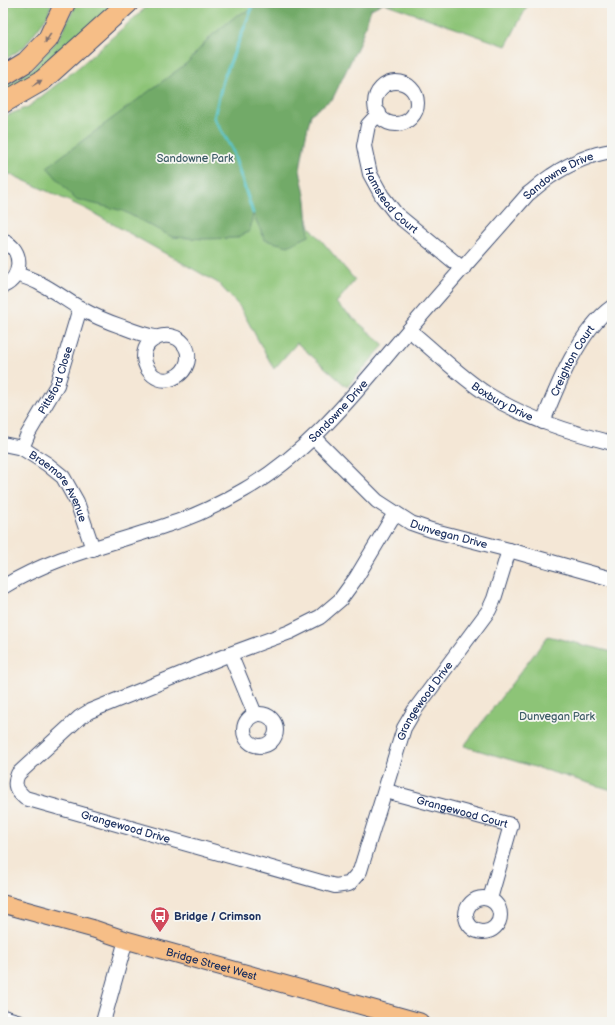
<svg xmlns="http://www.w3.org/2000/svg" width="615" height="1025" font-family="'Balsamiq Sans',sans-serif">
<rect width="100%" height="100%" fill="#f6f6f2"/>
<filter id="ink" filterUnits="userSpaceOnUse"><feTurbulence type="fractalNoise" baseFrequency=".025" numOctaves="2"/><feDisplacementMap in="SourceGraphic" scale="8" xChannelSelector="R" yChannelSelector="G"/><feConvolveMatrix kernelMatrix="1 2 1 2 8 2 1 2 1" color-interpolation-filters="sRGB"/></filter>
<filter id="wash" filterUnits="userSpaceOnUse"><feTurbulence type="fractalNoise" baseFrequency=".012" numOctaves="4" result="noise"/><feDisplacementMap in="SourceGraphic" scale="16" xChannelSelector="R" yChannelSelector="G"/><feGaussianBlur stdDeviation="0.9" result="paint"/><feColorMatrix in="noise" values="0 0 0 0 0 0 0 0 0 0 0 0 0 0 0 0 0 1.4 0 .05"/><feComposite in="paint" operator="in"/></filter>
<g filter="url(#wash)">
<rect width="100%" height="100%" fill="#f4e7d6"/>
<g fill="#8dc477" stroke="#547a6a">
<polygon points="3,3 52,3 47,16 24,47 3,61"/>
<polygon points="77,3 116,3 45,70 3,97 3,88 33,68 59,38"/>
<polygon points="151,3 347,3 294,168 310,227 355,280 336,303 384,345 347,387 297,343 274,369 240,307 218,283 86,209 10,174 3,175 3,117 28,107 79,67"/>
<polygon points="384,3 529,3 506,46"/>
<polygon points="548,636 612,652 612,790 464,746"/>
</g>
<polygon fill="#72aa68" stroke="#466c63" points="268,3 383,3 371,9 359,44 333,98 311,114 305,140 300,170 306,200 309,236 288,246 265,240 253,214 250,231 236,238 205,239 172,237 123,211 75,199 47,167 187,63 210,37 237,15"/>
<g fill="none" stroke-linecap="round" stroke-linejoin="round">
<polyline stroke="#56c4ca" stroke-width="3" points="251,3 251,11 223,80 214,118 232,149 253,213"/>
</g>
</g>
<g filter="url(#ink)">
<g fill="none" stroke-linecap="round" stroke-linejoin="round">
<defs>
<g id="minor">
<circle cx="396" cy="103" r="21"/>
<path id="s1" d="M 379,113 L 368,125 L 364,146 L 370,174 L 382,196 L 396,214 L 463,269"/>
<path d="M 3,241 C 24,249 23,278 3,286"/>
<path d="M 17,274 C 24,277 32,279 39,283 C 53,290 65,299 78,307 C 92,315 108,322 123,327 C 133,331 144,335 155,337 C 158,338 160,336 164,336 C 169,335 177,337 181,341 C 194,353 188,372 173,378 C 153,387 135,359 149,343 C 151,341 154,339 157,338"/>
<path id="s2" d="M 409,330 C 435,351 459,376 487,394 C 525,418 569,432 612,443"/>
<path id="s3" d="M 543,422 C 557,386 580,329 612,307"/>
<path id="s4" d="M 314,438 L 377,501 L 411,523 L 431,530 L 509,550 L 612,579"/>
<path id="s5" d="M 3,444 L 22,448 L 47,464 L 63,477 L 77,502 L 93,549"/>
<path id="s6" d="M 22,448 L 28,434 L 57,385 L 80,308"/>
<path id="s7" d="M 395,513 L 356,578 L 340,600 L 320,617 L 290,632 L 230,654 L 90,711 L 80,717 L 18,774 C 13,785 16,790 25,798 L 335,886 L 349,884 L 360,871 L 404,728 L 414,711 L 489,610 L 494,599 L 509,550"/>
<path id="s8" d="M 3,587 C 53,556 112,544 167,525 C 194,517 220,504 244,490 C 311,452 358,389 408,331 C 447,285 488,240 528,194 C 536,188 543,181 551,176 C 569,164 591,154 612,151"/>
<polyline points="230,654 255,714"/>
<circle cx="260" cy="730" r="16"/>
<path id="s9" d="M 386,791 L 511,825 L 490,899"/>
<circle cx="483" cy="915" r="17"/>
<polyline points="3,1017 20,1022"/>
<polyline points="103,1022 126,940"/>
</g>
<g id="major">
<path id="s10" d="M 3,904 L 94,929 L 126,940 L 420,1022"/>
</g>
<g id="highway">
<polyline points="3,76 26,62 48,39 65,3"/>
<polyline points="3,103 43,80 128,3"/>
</g>
</defs>
<use href="#minor" stroke="#3c4b70" stroke-width="16"/>
<use href="#major" stroke="#3c4b70" stroke-width="19"/>
<use href="#highway" stroke="#3c4b70" stroke-width="22"/>
<use href="#minor" stroke="#fff" stroke-width="14"/>
<use href="#major" stroke="#f6be87" stroke-width="17"/>
<use href="#highway" stroke="#f6be87" stroke-width="20"/>
</g>
<defs><path id="oneway-solid" d="M-6-.8H1V-3.2L6.5 0L1 3.2V.8H-6Z"/></defs>
<g fill="#7e6f70">
<use href="#oneway-solid" transform="translate(48 38) rotate(123)"/>
<use href="#oneway-solid" transform="translate(37 83) rotate(-31)"/>
</g>
</g>
<defs>
<symbol id="bus-pin" viewBox="-11 -11 22 30"><path d="M0 17L-7.5 6A9.5 9.5 0 1 1 7.5 6Z" fill="#d1495b" stroke="#f6f6f2"/><path d="M-5-6H5V4H4V6H2V4H-2V6H-4V4H-5ZM-3.5-4V0h7V-4ZM-3.5 1.2v1.5H-2V1.2ZM2 1.2v1.5H3.5V1.2Z" fill="#fff"/></symbol>
</defs>
<g fill-rule="evenodd">
<use href="#bus-pin" x="149" y="905" width="22" height="30"/>
</g>
<g text-anchor="middle" stroke-width="3.5" stroke-linejoin="round" paint-order="stroke">
<g font-size="11" fill="#3d5c66" stroke="#f6f6f2">
<text x="195" y="162">Sandowne Park</text>
<text x="557" y="720">Dunvegan Park</text>
</g>
<g font-size="11" fill="#1b2f5e" stroke="#f6f6f2">
<text dy="4" stroke="none"><textPath href="#s8" startOffset="708">Sandowne Drive</textPath></text>
<text dy="4" stroke="none"><textPath href="#s1" startOffset="100">Hamstead Court</textPath></text>
<text dy="4" stroke="none"><textPath href="#s3" startOffset="68">Creighton Court</textPath></text>
<text dy="4" stroke="none"><textPath href="#s6" startOffset="76">Pittsford Close</textPath></text>
<text dy="4" stroke="none"><textPath href="#s2" startOffset="118">Boxbury Drive</textPath></text>
<text dy="4" stroke="none"><textPath href="#s8" startOffset="384">Sandowne Drive</textPath></text>
<text dy="4" stroke="none"><textPath href="#s5" startOffset="74">Braemore Avenue</textPath></text>
<text dy="4" stroke="none"><textPath href="#s4" startOffset="169">Dunvegan Drive</textPath></text>
<text dy="4" stroke="none"><textPath href="#s7" startOffset="1038">Grangewood Drive</textPath></text>
<text dy="4" stroke="none"><textPath href="#s9" startOffset="79">Grangewood Court</textPath></text>
<text dy="4" stroke="none"><textPath href="#s7" startOffset="606">Grangewood Drive</textPath></text>
<text dy="4" stroke="none"><textPath href="#s10" startOffset="217">Bridge Street West</textPath></text>
</g>
<g font-size="11" font-weight="bold" fill="#1b2f5e" stroke="#f6f6f2" text-anchor="start">
<text x="174" y="920">Bridge / Crimson</text>
</g>
</g>
<rect width="615" height="1025" fill="none" stroke="#f6f6f2" stroke-width="16"/>
</svg>
